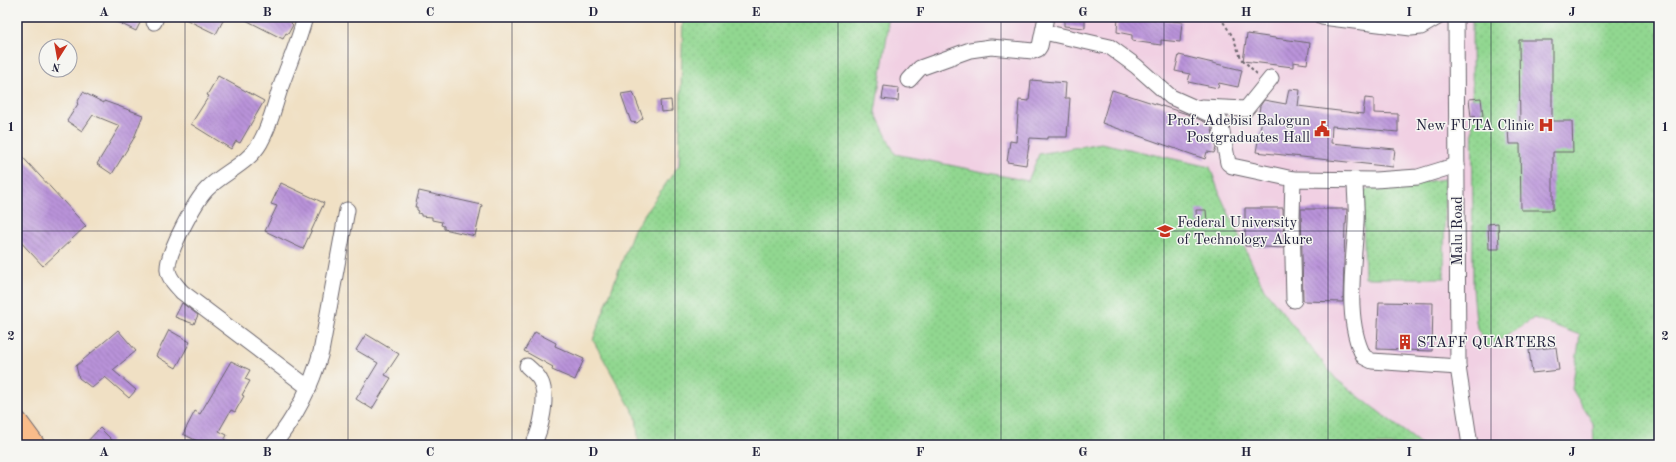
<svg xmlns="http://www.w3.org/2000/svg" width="1676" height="462" font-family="'Old Standard TT',serif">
<defs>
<pattern id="grass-dots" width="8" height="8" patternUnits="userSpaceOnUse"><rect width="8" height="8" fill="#91d790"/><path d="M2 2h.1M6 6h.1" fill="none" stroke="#7db87d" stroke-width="1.8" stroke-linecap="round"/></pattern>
<pattern id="building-back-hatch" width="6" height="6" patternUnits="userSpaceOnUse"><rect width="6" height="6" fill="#b993d9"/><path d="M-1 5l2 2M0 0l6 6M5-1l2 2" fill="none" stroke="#9678b1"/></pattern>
</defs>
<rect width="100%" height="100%" fill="#f6f6f2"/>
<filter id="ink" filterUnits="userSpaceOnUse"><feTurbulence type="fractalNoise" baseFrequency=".025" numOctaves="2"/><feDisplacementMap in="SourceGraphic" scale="8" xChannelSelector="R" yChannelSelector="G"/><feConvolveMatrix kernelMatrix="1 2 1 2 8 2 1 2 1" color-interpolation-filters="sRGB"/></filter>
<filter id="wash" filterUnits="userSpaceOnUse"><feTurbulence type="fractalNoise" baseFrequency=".012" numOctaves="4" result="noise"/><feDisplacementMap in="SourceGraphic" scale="16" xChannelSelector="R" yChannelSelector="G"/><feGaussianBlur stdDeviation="0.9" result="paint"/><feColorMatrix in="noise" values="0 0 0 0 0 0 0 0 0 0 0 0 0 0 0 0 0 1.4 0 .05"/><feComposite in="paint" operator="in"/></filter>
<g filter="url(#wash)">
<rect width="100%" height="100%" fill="#f0e0c4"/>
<polygon fill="#f1d0e3" points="689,17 1659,17 1659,445 654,445"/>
<g fill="url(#grass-dots)" stroke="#5a7c66">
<polygon points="683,17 887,17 888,30 875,112 895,154 1028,181 1039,154 1101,143 1210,167 1220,195 1264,289 1336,379 1422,445 639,445 636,417 593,340 634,229 679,165"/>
<polygon points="1472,17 1659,17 1659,445 1594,445 1593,423 1572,389 1580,335 1534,318 1486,349 1476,322 1473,288"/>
<polygon points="1445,179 1444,278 1365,278 1362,190"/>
</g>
<g id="blocks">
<g fill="url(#building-back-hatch)">
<polygon points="107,17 143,17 136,31"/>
<polygon points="181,17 225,17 216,34"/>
<polygon points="240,17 294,17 291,23 293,25 288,34 286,33 283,39"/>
<polygon points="1064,17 1085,18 1085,28 1064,26"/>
<polygon points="1118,17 1133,17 1182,22 1180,42 1161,40 1161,45 1132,41 1132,35 1117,32"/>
<polygon points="1247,34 1310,43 1307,64 1293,62 1293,67 1243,61"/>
<polygon points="1519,40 1552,40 1552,121 1572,121 1573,152 1553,152 1553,210 1521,210 1520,144 1509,144 1508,129 1520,129"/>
<polygon points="1179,55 1242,70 1238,87 1219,83 1218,88 1188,82 1190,74 1175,71"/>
<polygon points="218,76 264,101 240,143 236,141 231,149 191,124 209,96 207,95"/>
<polygon points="1031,80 1066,83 1065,98 1070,98 1067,137 1047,137 1047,139 1030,138 1026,165 1007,162 1010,141 1016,142 1019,100 1029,101"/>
<polygon points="884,86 899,88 898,101 882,99"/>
<polygon points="1289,89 1300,90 1298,106 1363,114 1365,98 1374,99 1374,113 1398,114 1398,132 1332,126 1331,143 1395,149 1393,167 1256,152 1262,119 1258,118 1260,106 1264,100 1286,104"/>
<polygon points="1112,90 1190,115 1211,125 1216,148 1214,153 1207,152 1205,159 1102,123"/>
<polygon points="83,92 104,103 104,101 143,115 134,138 112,174 97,164 120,126 93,115 82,131 67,121 78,104 77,103"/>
<polygon points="633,92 643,118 637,123 631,122 621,94"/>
<polygon points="1481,98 1483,116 1471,117 1469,99"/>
<polygon points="671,100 672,111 661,112 660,101"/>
<polygon points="17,151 86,226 43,266 17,238"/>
<polygon points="281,183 324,203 303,249 265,231 277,206 271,204"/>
<polygon points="419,191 482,205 475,236 444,229 444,226 441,225 442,222 432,220 432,217 421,216 421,214 418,213 419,211 417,210 417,207 415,207"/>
<polygon points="1245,208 1283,208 1284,248 1245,246"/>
<polygon points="1301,209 1347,209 1346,224 1345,224 1343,302 1303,301"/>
<polygon points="1196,210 1206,210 1207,222 1197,223"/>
<polygon points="1498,223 1499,249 1489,249 1488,224"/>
<polygon points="1379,302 1433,303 1432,351 1377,349"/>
<polygon points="182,303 198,315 194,324 175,317"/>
<polygon points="118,330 136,351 113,370 136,390 129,398 105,377 92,388 79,378 76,366"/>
<polygon points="169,330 190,342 176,368 156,356"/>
<polygon points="535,332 556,343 555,346 584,359 575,380 552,370 553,367 524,351"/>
<polygon points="366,334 399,354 385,375 391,378 372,409 356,399 378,363 356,350"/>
<polygon points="1556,347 1559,370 1532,373 1529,350"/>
<polygon points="231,361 250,370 245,379 250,381 242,395 244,396 235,412 231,410 219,431 227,435 222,445 195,445 197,441 183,434 195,411 200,414"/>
<polygon points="100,428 112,440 108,445 84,445"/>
</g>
</g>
</g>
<g filter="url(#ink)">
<use href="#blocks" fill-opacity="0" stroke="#6a646b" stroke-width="1"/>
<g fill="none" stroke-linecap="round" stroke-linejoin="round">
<defs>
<g id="minor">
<path d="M 305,17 C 299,41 289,63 281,86 C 274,106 271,124 260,143 C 248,164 224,172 207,189 C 196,200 166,254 168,270 C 169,279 177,286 182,292 L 309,388"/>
<polyline points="1322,17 1411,28 1421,27 1438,17"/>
<polyline points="1456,17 1458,367 1470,445"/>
<polyline points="154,22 156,17"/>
<polyline points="1044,32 1110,47 1136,66 1171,97 1216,117 1220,121 1228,163 1232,166 1293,179"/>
<polyline points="909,80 920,68 970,50 991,47 1033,51 1038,49 1040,46 1046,17"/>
<polyline points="1202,107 1246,109 1271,78"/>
<path d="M 1355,180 C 1355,194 1357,209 1356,223 C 1354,264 1344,320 1364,357 L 1372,361 L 1458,367"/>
<polyline points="1294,300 1292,217 1293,179 1375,180 1418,177 1457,165"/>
<path d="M 527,366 C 531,370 537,374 540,380 C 549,395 541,430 533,445"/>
<path d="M 273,445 C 296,417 311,388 321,352 L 347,210"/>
</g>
<polyline id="highway" points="17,422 34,445"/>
</defs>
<use href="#minor" stroke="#6a646b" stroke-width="17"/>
<use href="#highway" stroke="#6a646b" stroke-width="23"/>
<polyline stroke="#6a646b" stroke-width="2" stroke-dasharray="3 3" stroke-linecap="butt" points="1220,17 1233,37 1241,58 1257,74"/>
<use href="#minor" stroke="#fff" stroke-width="15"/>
<use href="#highway" stroke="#f9bc8a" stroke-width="21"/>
</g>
</g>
<path fill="none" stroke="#22223b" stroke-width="1" stroke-opacity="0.55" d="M 185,17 L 185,445M 348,17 L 348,445M 512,17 L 512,445M 675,17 L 675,445M 838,17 L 838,445M 1001,17 L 1001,445M 1164,17 L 1164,445M 1328,17 L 1328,445M 1491,17 L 1491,445M 17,231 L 1659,231"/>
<defs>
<symbol id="hospital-bare" viewBox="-9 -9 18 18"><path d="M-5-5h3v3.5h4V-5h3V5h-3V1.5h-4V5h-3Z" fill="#c8321e" stroke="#f6f6f2" stroke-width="2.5" paint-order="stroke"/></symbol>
<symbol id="civic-bare" viewBox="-9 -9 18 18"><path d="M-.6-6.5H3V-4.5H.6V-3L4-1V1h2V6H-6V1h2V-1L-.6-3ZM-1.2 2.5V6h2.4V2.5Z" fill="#c8321e" stroke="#f6f6f2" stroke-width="2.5" paint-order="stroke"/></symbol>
<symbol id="university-bare" viewBox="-9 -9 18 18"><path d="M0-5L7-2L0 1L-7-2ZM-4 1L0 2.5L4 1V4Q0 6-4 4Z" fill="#c8321e" stroke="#f6f6f2" stroke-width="2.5" paint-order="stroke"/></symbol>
<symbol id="building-bare" viewBox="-9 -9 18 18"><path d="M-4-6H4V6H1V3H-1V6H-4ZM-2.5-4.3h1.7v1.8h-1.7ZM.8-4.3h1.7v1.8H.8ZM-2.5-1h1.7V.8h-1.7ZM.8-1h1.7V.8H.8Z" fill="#c8321e" stroke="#f6f6f2" stroke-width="2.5" paint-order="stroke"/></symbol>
</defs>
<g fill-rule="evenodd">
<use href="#hospital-bare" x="1535" y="114" width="22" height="22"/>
<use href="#civic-bare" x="1311" y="118" width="22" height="22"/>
<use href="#university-bare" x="1154" y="220" width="22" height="22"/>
<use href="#building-bare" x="1394" y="331" width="22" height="22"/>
</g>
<g text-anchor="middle" stroke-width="3" stroke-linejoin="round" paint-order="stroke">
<g font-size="15" fill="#22223b" stroke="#f6f6f2" text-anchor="end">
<text x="1310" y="125">Prof. Adebisi Balogun<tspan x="1310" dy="17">Postgraduates Hall</tspan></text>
<text x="1534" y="130">New FUTA Clinic</text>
<text x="1177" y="227" text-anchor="start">Federal University<tspan x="1177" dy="17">of Technology Akure</tspan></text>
<text x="1417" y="347" text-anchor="start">STAFF QUARTERS</text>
</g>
<g font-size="15" fill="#22223b" stroke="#f6f6f2">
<text transform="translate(1457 231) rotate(-90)" y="5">Malu Road</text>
</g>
</g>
<rect width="1676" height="462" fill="none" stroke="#f6f6f2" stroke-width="44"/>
<g transform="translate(58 58) rotate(191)"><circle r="19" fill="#f6f6f2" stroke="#a1a1a9"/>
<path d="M0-3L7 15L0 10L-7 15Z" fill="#c8321e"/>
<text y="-6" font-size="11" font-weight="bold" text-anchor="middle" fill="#22223b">N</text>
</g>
<rect x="22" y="22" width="1632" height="418" fill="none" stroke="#22223b" stroke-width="1.5"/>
<g font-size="13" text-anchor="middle" font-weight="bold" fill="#22223b">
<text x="104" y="16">A</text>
<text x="267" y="16">B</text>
<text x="430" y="16">C</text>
<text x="593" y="16">D</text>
<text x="756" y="16">E</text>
<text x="920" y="16">F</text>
<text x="1083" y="16">G</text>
<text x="1246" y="16">H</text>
<text x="1409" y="16">I</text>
<text x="1572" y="16">J</text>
<text x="11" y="131">1</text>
<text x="1665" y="131">1</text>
<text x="11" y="340">2</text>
<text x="1665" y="340">2</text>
<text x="104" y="456">A</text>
<text x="267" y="456">B</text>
<text x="430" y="456">C</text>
<text x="593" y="456">D</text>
<text x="756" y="456">E</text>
<text x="920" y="456">F</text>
<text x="1083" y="456">G</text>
<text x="1246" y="456">H</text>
<text x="1409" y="456">I</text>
<text x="1572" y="456">J</text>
</g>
</svg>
